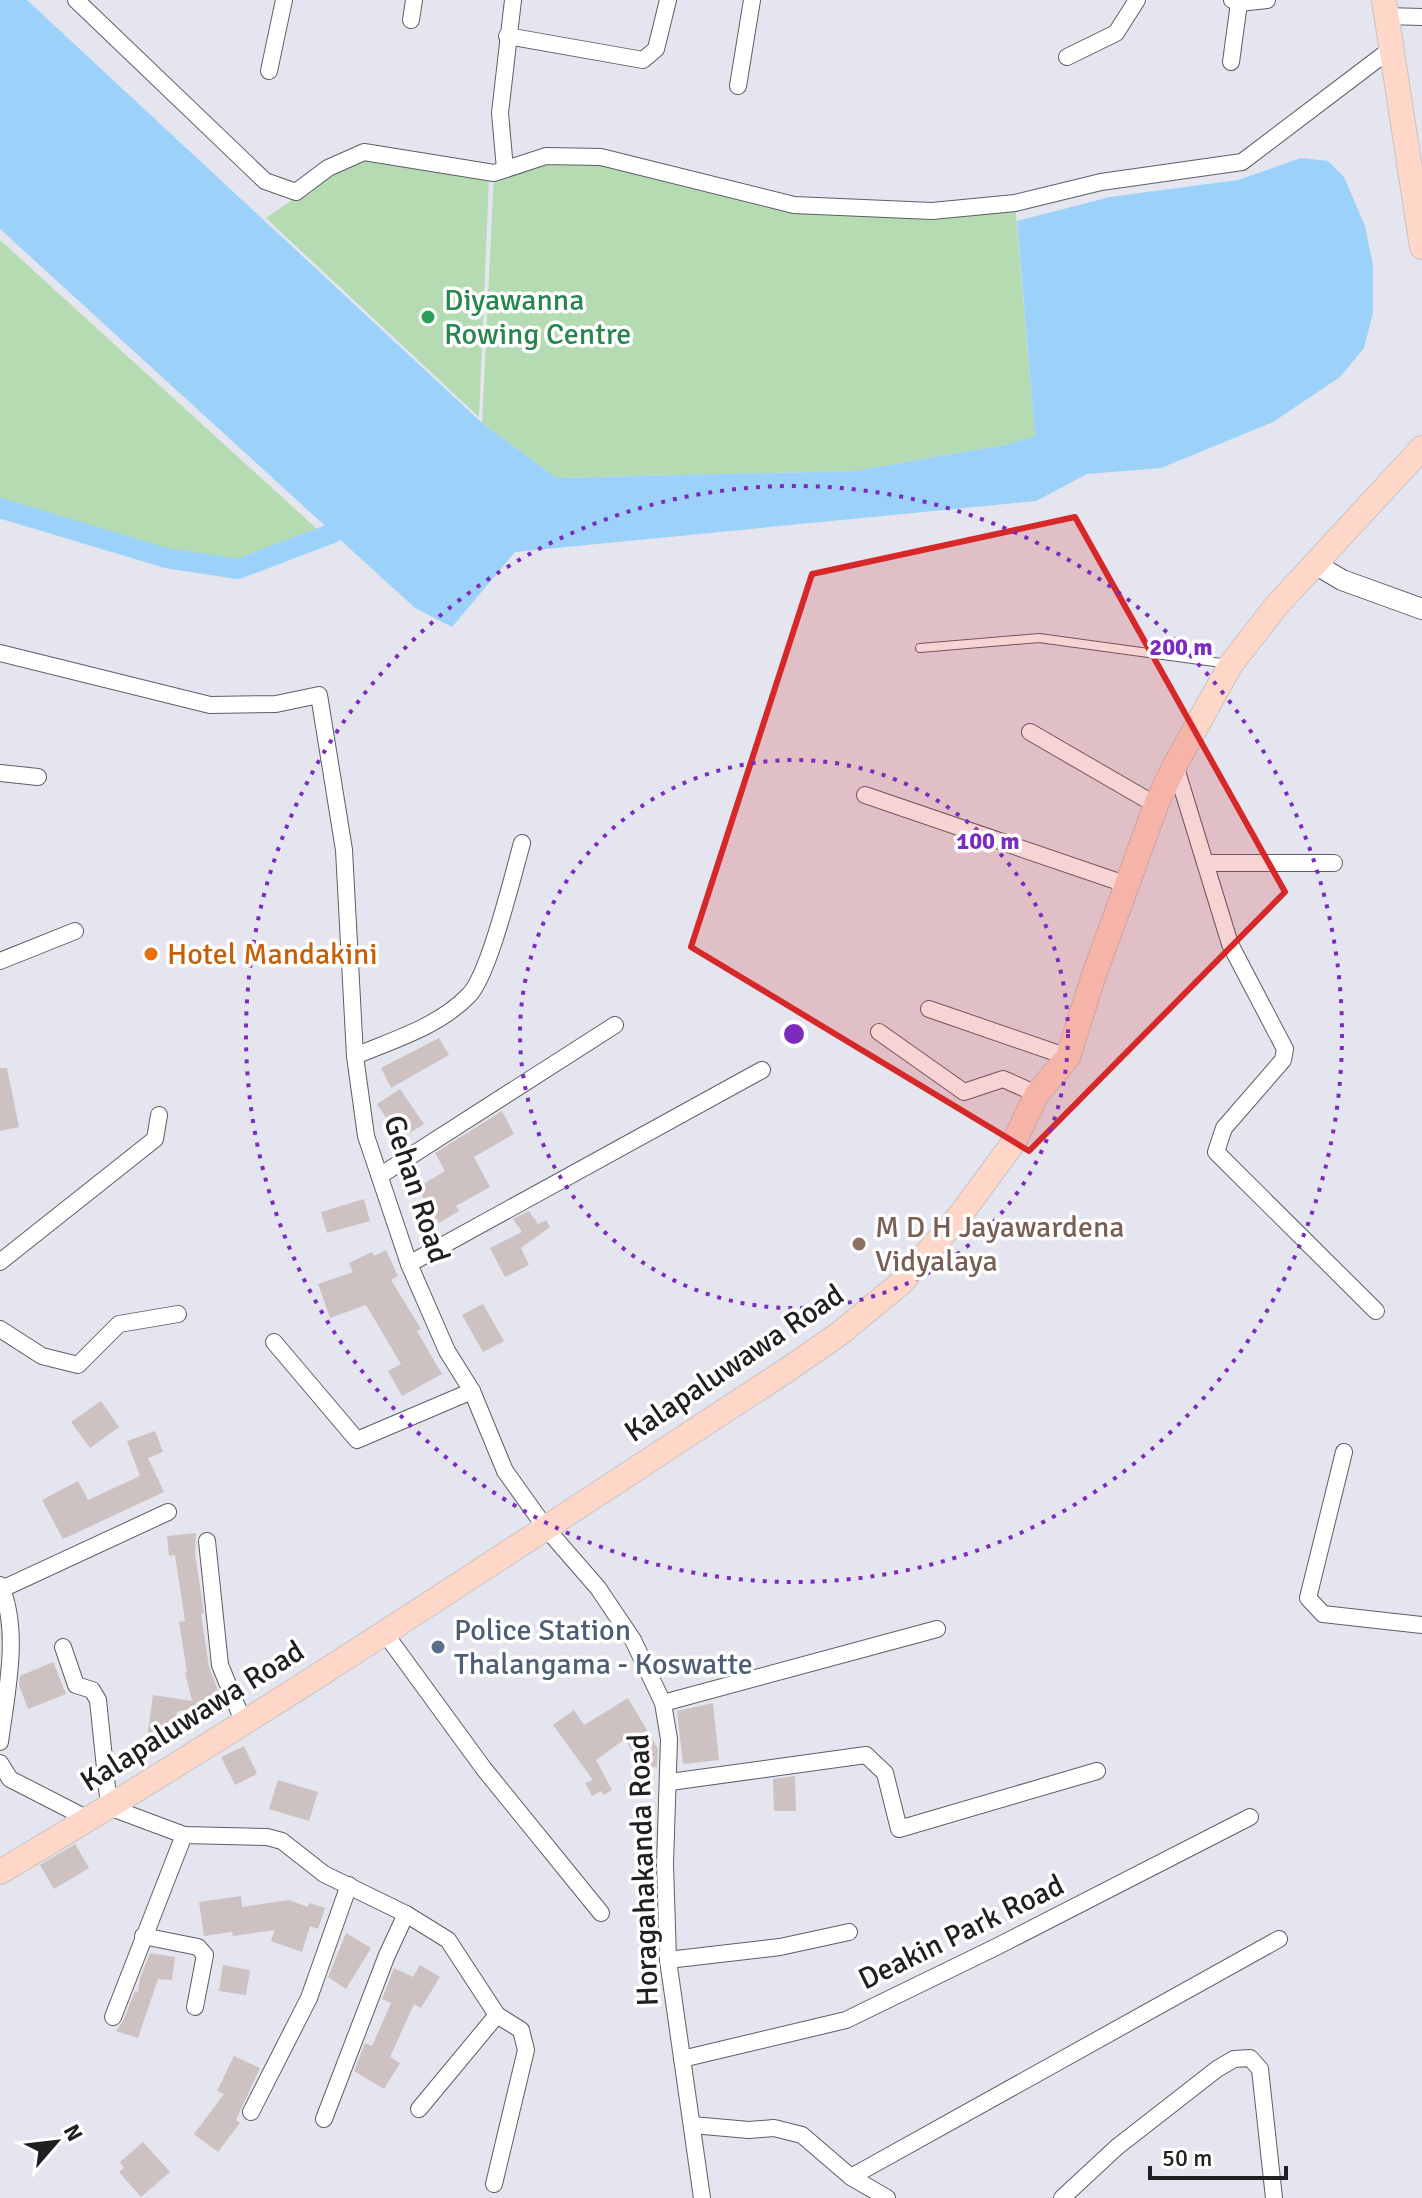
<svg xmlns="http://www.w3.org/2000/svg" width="1422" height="2198" font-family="Signika,sans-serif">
<rect width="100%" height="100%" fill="#e4e5ee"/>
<g fill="#b4dbb2">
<polygon points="367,156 489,178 479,417 266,218 333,172"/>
<polygon points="546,156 601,157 794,205 1015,203 1035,436 1005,445 854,471 557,478 482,423 494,173"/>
<polygon points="0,240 317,529 237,559 169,549 0,498"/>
</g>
<polygon fill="#9cd2f9" points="0,0 27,0 482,423 557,478 854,471 1005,445 1035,436 1017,221 1110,197 1238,180 1301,158 1328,161 1344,177 1365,226 1373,265 1373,313 1364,348 1340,377 1273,422 1161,468 1087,474 1036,501 515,552 452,627 415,608 0,229"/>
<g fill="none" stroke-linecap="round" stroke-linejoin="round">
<polyline stroke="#9cd2f9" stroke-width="20" points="0,508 166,558 238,569 333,533"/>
</g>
<g fill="#cdc2c1">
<polygon points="439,1038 449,1055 391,1088 381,1068"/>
<polygon points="0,1068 7,1068 19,1127 0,1131"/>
<polygon points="400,1089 424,1124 400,1139 377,1104"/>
<polygon points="502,1111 514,1134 474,1157 490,1187 456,1206 459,1211 439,1223 417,1188 445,1171 435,1153"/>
<polygon points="364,1199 370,1221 327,1233 321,1212"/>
<polygon points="529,1211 538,1224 546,1220 550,1227 521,1248 529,1265 505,1277 490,1248 522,1232 513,1219"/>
<polygon points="386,1250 398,1276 391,1280 421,1329 417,1331 442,1374 402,1396 388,1371 401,1364 366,1305 330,1318 318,1284 353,1272 349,1263 372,1252 374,1256"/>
<polygon points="483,1304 504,1341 483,1352 462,1315"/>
<polygon points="101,1401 119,1427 90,1448 71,1422"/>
<polygon points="155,1431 163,1452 148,1458 164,1492 63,1539 42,1500 78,1481 88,1500 140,1476 127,1441"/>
<polygon points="196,1533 195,1553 204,1613 201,1614 209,1667 222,1701 177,1712 173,1743 147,1739 153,1695 192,1701 185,1673 187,1672 179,1622 185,1621 175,1555 169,1556 167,1536"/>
<polygon points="53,1662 66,1694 28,1709 19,1685 20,1676"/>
<polygon points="628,1698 658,1749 657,1767 647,1768 644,1763 640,1765 625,1739 596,1760 612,1790 604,1795 601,1791 592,1796 585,1783 593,1780 553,1725 574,1710 584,1725"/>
<polygon points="713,1703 719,1760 683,1764 677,1711"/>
<polygon points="244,1746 257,1774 235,1785 221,1757"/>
<polygon points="795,1776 796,1811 774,1811 773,1779"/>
<polygon points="278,1780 318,1792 309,1821 269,1809"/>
<polygon points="75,1844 89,1868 54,1889 40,1865"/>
<polygon points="241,1896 242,1907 288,1900 308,1907 309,1903 325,1908 318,1929 310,1926 302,1952 271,1941 275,1930 233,1936 232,1932 204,1936 199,1902"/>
<polygon points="346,1933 371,1948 346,1989 328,1977"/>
<polygon points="150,1953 175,1957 172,1980 158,1979 138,2038 116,2031 123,2021 135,1991 138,1992 140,1978"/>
<polygon points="223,1965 250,1970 246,1995 219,1991"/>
<polygon points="420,1965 440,1977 421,2008 414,2004 390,2057 400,2063 384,2089 354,2071 365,2043 372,2046 391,2003 382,1999 394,1968 413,1977"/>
<polygon points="234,2056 260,2068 236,2120 240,2123 218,2152 194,2134 224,2094 217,2091"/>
<polygon points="143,2142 170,2172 141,2197 119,2172 124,2168 120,2162"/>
</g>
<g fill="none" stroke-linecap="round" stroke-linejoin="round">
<defs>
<polyline id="service" points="920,648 1039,638 1229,664"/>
<g id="minor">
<polyline points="76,0 265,181 296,192 328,168 364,152 494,173 546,156 601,157 794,205 932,211 1015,203 1101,182 1242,162 1391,49"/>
<polyline points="1232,0 1239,3 1267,0"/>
<polyline points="1386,16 1422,17"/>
<polyline points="411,20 414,0"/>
<polyline points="507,36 643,60 656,49 668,0"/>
<polyline points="1067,57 1116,33 1137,0"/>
<polyline points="1231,62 1239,3"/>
<polyline points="269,71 284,0"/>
<polyline points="738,86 752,0"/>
<polyline points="505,169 500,113 513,0"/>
<polyline points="0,653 210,705 276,704 319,695 344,850 355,1056 366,1136 409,1264 447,1351 472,1391 505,1471 545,1527 598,1588 633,1640 663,1703 669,1739 665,1864 668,1960 702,2198"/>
<polyline points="1030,732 1156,805"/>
<polyline points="1175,765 1230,944 1285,1049 1283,1060 1224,1128 1216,1152 1376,1311"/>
<polyline points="0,773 38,777"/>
<polyline points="865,795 1128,885"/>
<polyline points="1205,863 1334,863"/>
<polyline points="0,961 75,931"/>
<polyline points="929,1009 1068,1057"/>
<polyline points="879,1032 964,1092 1003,1079 1037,1094"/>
<path d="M 355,1056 C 393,1040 440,1026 469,995 C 489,975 513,875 522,843"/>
<polyline points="381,1175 615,1025"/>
<polyline points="0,1262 155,1139 159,1115"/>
<polyline points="409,1264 762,1070"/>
<polyline points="0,1329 42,1356 78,1365 119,1324 178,1314"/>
<polyline points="274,1342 357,1440 472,1391"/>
<polyline points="1344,1452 1308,1598 1323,1614 1422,1625"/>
<polyline points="207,1541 220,1665 243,1721"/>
<path d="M 0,1585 C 21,1630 6,1695 0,1742"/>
<polyline points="2,1589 168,1512"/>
<polyline points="384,1632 484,1769 601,1913"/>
<polyline points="63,1647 76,1685 92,1690 98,1700 109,1807 184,1835 267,1837 282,1841 324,1874 406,1914 448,1940 497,2015 521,2030 526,2050 494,2184"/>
<polyline points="663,1703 937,1629"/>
<polyline points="0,1763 10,1779 88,1819"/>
<polyline points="670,1782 866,1755 885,1773 899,1829 1097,1771"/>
<polyline points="143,1936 198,1947 205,1955 195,2007"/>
<polyline points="668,1960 780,1947 849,1932"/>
<polyline points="113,2017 184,1835"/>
<polyline points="682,2059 846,2020 998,1946 1250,1817"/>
<polyline points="419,2109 497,2015"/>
<polyline points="251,2112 309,1998 349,1885"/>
<polyline points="324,2119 387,1955 406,1914"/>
<polyline points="692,2125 749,2130 774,2128 802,2135 851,2177 887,2198"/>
<polyline points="851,2177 1279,1939"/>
<polyline points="1062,2198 1117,2147 1217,2069 1234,2059 1250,2058 1260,2069 1274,2198"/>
</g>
<polyline id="tertiary" points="1315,564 1342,580 1422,609"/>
<g id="primary">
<polyline points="1384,0 1422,247"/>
<path d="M 0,1872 C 267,1714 525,1541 784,1372 L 839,1334 L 901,1283 L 961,1214 L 1014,1142 L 1037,1094 L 1068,1057 L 1093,978 L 1156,805 L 1175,765 L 1231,664 L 1277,605 L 1422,448"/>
</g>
</defs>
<use href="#service" stroke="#5d5e66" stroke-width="10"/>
<use href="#minor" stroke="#5d5e66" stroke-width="18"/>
<use href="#tertiary" stroke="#5d5e66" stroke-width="22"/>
<use href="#primary" stroke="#c5c5c6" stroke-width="26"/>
<use href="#service" stroke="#fff" stroke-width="8"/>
<use href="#minor" stroke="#fff" stroke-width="16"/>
<use href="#tertiary" stroke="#fff" stroke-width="20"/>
<use href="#primary" stroke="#fed7c8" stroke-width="24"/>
</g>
<path fill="#d62828" fill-opacity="0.2" stroke="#d62828" stroke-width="6" stroke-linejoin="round" d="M 1075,517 L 1285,892 L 1029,1151 L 691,947 L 812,574 Z"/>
<g fill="none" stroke="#7b2cbf" stroke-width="4" stroke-dasharray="4 8">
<circle cx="794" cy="1034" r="274"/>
<circle cx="794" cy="1034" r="548"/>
</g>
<circle fill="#2e9e5b" stroke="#fff" stroke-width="3" cx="428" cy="317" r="8"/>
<circle fill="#e8710a" stroke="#fff" stroke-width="3" cx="151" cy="954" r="8"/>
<circle fill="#8d6e63" stroke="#fff" stroke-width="3" cx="859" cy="1244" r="8"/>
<circle fill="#5c6f8a" stroke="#fff" stroke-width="3" cx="438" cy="1647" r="8"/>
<g text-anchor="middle" stroke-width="7" stroke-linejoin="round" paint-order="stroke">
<g font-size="30" fill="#27864d" stroke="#fff" text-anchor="start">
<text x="444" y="310">Diyawanna<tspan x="444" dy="34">Rowing Centre</tspan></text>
</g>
<g font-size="30" fill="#c56008" stroke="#fff" text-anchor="start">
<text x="167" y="964">Hotel Mandakini</text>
</g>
<g font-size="30" fill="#202023" stroke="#fff">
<text transform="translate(417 1189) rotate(72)" y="10">Gehan Road</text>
<text transform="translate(734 1363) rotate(-34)" y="10">Kalapaluwawa Road</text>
<text transform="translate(192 1716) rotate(-32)" y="10">Kalapaluwawa Road</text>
<text transform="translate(643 1870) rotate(-92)" y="10">Horagahakanda Road</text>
<text transform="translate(961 1932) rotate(-26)" y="10">Deakin Park Road</text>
</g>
<g font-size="30" fill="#785e54" stroke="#fff" text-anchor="start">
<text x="875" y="1237">M D H Jayawardena<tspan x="875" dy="34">Vidyalaya</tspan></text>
</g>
<g font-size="30" fill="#4e5e75" stroke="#fff" text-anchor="start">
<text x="454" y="1640">Police Station<tspan x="454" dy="34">Thalangama - Koswatte</tspan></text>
</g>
</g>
<circle cx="794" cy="1034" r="12" fill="#7b2cbf" stroke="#fff" stroke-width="4"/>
<g font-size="24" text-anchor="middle" font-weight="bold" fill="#7b2cbf" stroke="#fff" stroke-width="7" stroke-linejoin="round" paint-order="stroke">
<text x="1181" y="655">200 m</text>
<text x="988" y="849">100 m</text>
</g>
<g transform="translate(56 2142) rotate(62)" stroke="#ffffff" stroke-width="6" paint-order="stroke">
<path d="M0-6L14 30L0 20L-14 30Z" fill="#202023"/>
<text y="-12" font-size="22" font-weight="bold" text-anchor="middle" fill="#202023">N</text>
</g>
<path d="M1150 2166v12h136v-12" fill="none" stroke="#202023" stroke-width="4"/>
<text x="1162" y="2166" font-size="24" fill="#202023" stroke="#ffffff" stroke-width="6" paint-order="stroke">50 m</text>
</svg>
